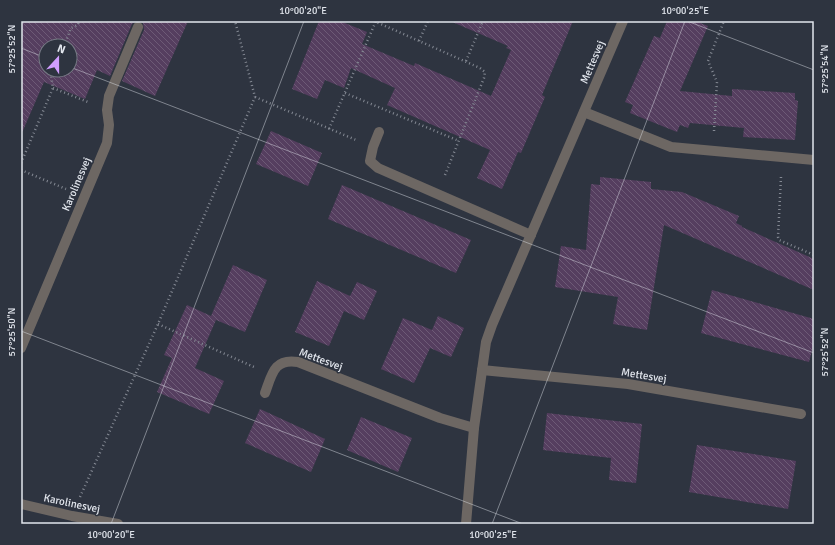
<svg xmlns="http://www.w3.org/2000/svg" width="835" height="545" font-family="Signika,sans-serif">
<defs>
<pattern id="building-back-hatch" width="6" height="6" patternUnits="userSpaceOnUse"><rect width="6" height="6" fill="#553e5f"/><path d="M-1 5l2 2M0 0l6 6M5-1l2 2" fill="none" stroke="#6d5a76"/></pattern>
</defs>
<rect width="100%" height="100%" fill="#2e3440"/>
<g fill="url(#building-back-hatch)" fill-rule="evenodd">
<path d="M 21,21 L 136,21 L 132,24 L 110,76 L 97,70 L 85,99 L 44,82 L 21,135 ZM 46,46 L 70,46 L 70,70 L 46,70 Z"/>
<polygon points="140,21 188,21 155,96 122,81 144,30 143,23"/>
<polygon points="319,21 340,21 367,32 362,44 414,66 415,63 491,96 511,50 506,48 508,46 450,21 573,21 542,95 545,97 521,153 518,152 502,189 477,178 490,150 387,105 395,88 351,68 344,88 325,80 317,99 292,89"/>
<polygon points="667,21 695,21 708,26 680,91 732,96 732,89 795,93 795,100 798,101 795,140 743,137 744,128 690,123 688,128 680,125 677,132 630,113 633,105 625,102 654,36 660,38"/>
<polygon points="271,131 322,153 308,186 256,164"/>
<polygon points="600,177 651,182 651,189 682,192 739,216 736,223 742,226 742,227 814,259 814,290 664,225 647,330 613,324 618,297 555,287 561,246 586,250 591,184 600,185"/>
<polygon points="342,185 471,240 456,273 328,219"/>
<polygon points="233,265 267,280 245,332 216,320 195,368 224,381 209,414 157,392 172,358 164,355 187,305 211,316"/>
<polygon points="317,281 350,296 357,282 377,291 364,320 344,311 329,346 295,332"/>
<polygon points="712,290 814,319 814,343 809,362 701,333"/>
<polygon points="438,316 464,328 451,357 430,348 414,383 381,369 403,318 432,330"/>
<polygon points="260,409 325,439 311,472 245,443"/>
<polygon points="547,413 642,424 636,483 609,480 611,458 543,450"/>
<polygon points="361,417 412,438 398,472 347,450"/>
<polygon points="697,445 796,461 788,509 689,492"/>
</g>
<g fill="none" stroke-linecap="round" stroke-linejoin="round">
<g stroke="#848993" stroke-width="2.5" stroke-dasharray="1 3" stroke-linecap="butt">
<polyline points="374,21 480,68 485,72 484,78 445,175"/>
<polyline points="419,41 428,21"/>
<polyline points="64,46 71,28 78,25 79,21"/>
<polyline points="466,61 483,21"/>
<polyline points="53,88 88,102"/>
<polyline points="345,93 459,141"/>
<polyline points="255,97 356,140"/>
<polyline points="329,129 376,21"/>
<polyline points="714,131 717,82 708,61 724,21"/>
<polyline points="21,163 53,88 51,75 53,70"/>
<polyline points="21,170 66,189"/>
<polyline points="781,177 778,237 779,240 814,255"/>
<polyline points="158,324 254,367"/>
<polyline points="80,497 158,324 255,97 235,21"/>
</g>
<g stroke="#6d6763" stroke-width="10">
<polyline points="584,112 671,147 814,160"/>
<polyline points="379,132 373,147 370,161 378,168 531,235"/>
<polyline points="21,348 107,143 109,125 107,110 109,96 138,27"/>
<polyline points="482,370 628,384 801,414"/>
<path d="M 265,393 C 272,374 274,358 298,362 L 440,418 L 474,428"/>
<polyline points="21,504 72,516 118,524"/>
<polyline points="466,524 474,428 486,342 492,325 623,21"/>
</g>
</g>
<path fill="none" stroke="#e2e6ed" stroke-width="1" stroke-opacity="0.45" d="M 687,21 L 814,70M 21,48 L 46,58M 70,67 L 814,353M 21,331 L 523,524M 111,524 L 304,21M 492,524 L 685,21"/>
<g text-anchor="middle" stroke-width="3" stroke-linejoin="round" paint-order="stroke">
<g font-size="11" fill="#e2e6ed" stroke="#2e3440">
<text transform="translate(592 62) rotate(-67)" y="4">Mettesvej</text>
<text transform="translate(76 184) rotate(-67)" y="4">Karolinesvej</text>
<text transform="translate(321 359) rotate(20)" y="4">Mettesvej</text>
<text transform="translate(644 375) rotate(9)" y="4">Mettesvej</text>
<text transform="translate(72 503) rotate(12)" y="4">Karolinesvej</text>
</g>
</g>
<rect width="835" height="545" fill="none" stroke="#2e3440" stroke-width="44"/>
<g transform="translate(58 58) rotate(21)"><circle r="19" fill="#2e3440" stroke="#767b85"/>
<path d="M0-3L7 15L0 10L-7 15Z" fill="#d09dff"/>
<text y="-6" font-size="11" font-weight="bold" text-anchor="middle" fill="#e2e6ed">N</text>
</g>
<rect x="22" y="22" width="791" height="501" fill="none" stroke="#e2e6ed" stroke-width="1.5"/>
<g font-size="10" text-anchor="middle" fill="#e2e6ed">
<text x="303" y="14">10°00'20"E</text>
<text x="685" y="14">10°00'25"E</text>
<text transform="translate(11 49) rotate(-90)" y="4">57°25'52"N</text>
<text transform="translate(824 69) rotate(-90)" y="4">57°25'54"N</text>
<text transform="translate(11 332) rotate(-90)" y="4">57°25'50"N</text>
<text transform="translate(824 352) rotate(-90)" y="4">57°25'52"N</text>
<text x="111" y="538">10°00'20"E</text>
<text x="493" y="538">10°00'25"E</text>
</g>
</svg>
